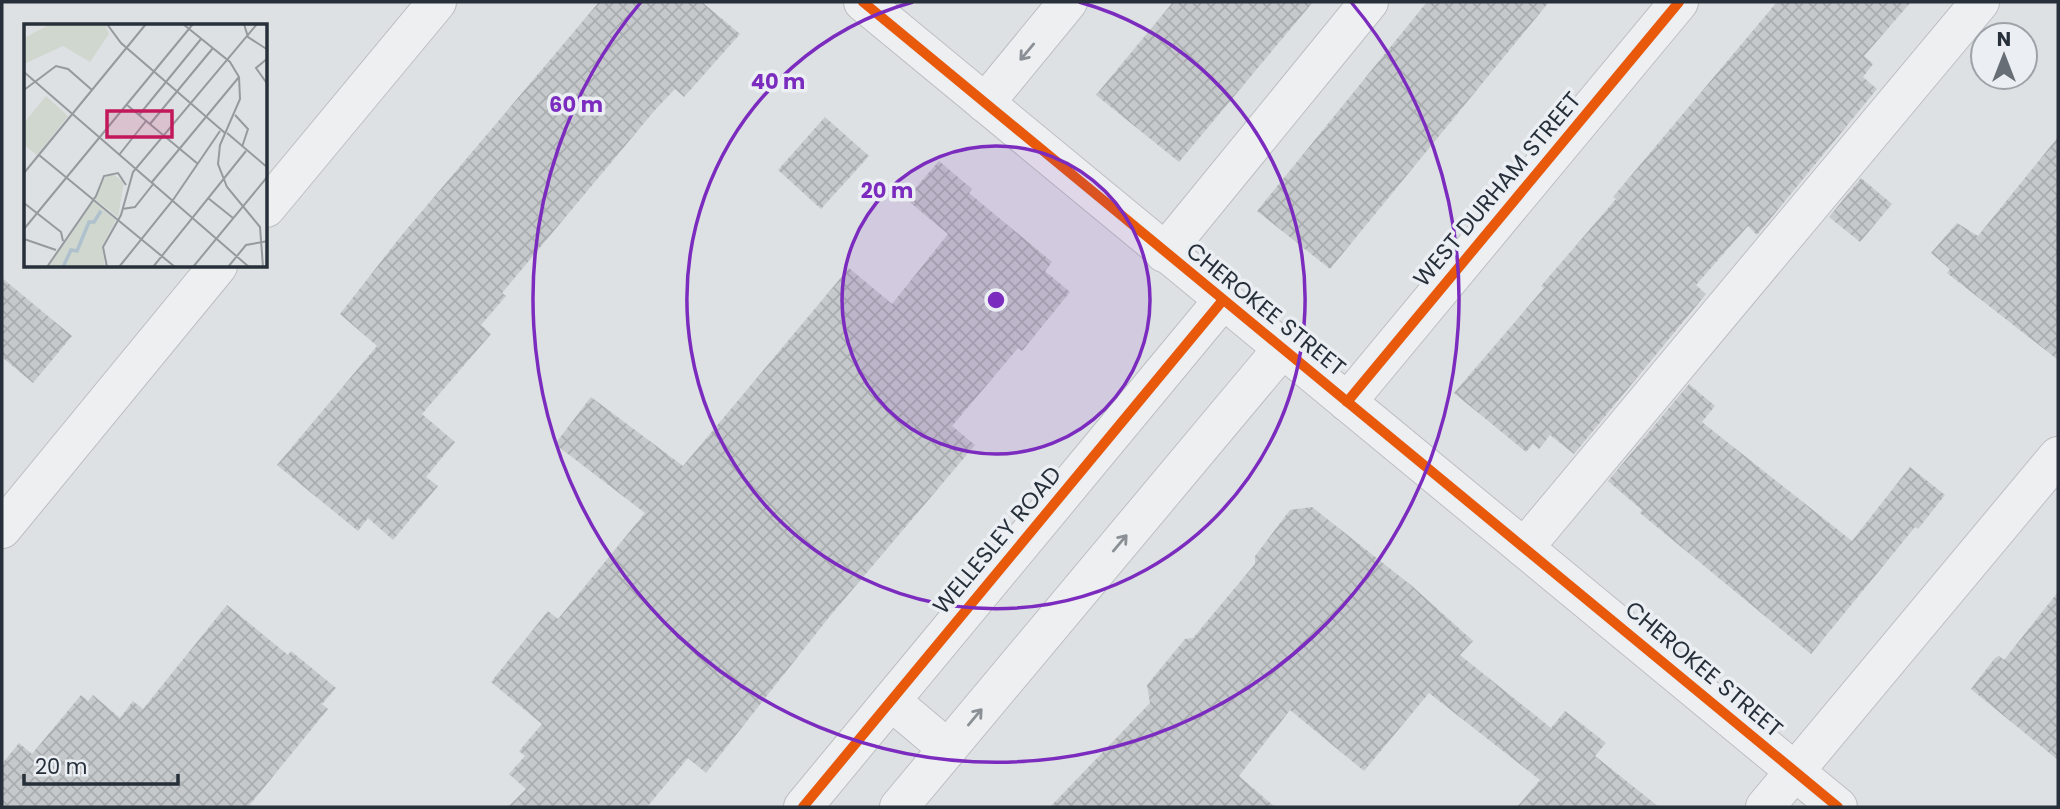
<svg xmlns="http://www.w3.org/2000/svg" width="2060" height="809" font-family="Poppins,sans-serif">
<defs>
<pattern id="building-cross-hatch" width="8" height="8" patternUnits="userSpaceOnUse" patternTransform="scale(1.75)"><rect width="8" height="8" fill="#c6c9cb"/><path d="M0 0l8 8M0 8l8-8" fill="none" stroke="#aaadaf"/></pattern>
</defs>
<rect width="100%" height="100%" fill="#dee1e3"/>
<g fill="url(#building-cross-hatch)">
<polygon points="599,2 702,2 740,34 684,97 675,89 655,110 502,293 506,296 481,325 491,334 422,414 455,442 426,477 438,486 393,540 368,518 358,531 277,465 377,346 340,314 401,236"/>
<polygon points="1173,2 1313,2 1179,162 1096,95"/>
<polygon points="1427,2 1549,2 1330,269 1257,211"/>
<polygon points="1777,2 1911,2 1864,56 1873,64 1863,77 1877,89 1757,235 1748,226 1696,285 1706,294 1574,454 1550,435 1539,449 1533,444 1526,452 1454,393 1544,288 1541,286 1616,199 1613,197"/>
<polygon points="825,117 869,156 821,209 778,170"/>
<polygon points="2058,137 2058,360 1947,273 1950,269 1931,253 1957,223 1978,236"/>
<polygon points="939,161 972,189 969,193 1052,262 1045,271 1070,292 1022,351 1018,348 952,426 975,445 830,616 706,773 688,758 647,807 508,807 526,789 509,774 525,756 519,751 542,724 491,682 548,611 558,619 645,513 555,444 591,397 683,466 849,268 892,304 948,234 906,199"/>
<polygon points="1861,178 1892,204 1860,242 1829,217"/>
<polygon points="2,278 72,336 33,383 2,357"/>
<polygon points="1689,384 1715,406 1702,422 1852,541 1910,467 1945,495 1918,529 1915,527 1811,654 1640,513 1642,510 1608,481"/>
<polygon points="1312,507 1412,586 1473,641 1460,655 1551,728 1565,711 1606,743 1595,756 1659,807 1517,807 1540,780 1429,693 1364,771 1290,710 1239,776 1275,807 1050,807 1150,703 1147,685 1185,639 1193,638 1255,564 1255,556 1290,510"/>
<polygon points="2058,592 2058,760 1971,689 1995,658 1999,656 2004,660"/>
<polygon points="227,605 288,655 291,651 336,688 322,704 328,709 248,807 2,807 2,764 19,743 32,754 81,695 88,701 93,695 120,718 133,701 143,709"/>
</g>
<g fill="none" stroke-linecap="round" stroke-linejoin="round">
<defs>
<g id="minor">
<polyline points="863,2 1838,807"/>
<polyline points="985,103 1068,2"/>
<polyline points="266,208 437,2"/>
<polyline points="1164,253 1369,2"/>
<polyline points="1347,402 1679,2"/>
<polyline points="2,529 218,266"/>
<polyline points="1524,548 1980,2"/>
<polyline points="891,701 948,749"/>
<polyline points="803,807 1223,300"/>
<polyline points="899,807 1282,349"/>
<polyline points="1765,807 2058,456"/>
</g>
</defs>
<use href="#minor" stroke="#bcbfc1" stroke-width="40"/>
<use href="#minor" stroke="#eeeff0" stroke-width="38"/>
<defs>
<g id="cycleway">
<polyline points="863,2 1838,807"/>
<polyline points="1347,402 1679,2"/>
<polyline points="803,807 1223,300"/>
</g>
</defs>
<use href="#cycleway" stroke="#ebeff3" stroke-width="15"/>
<use href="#cycleway" stroke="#e8590c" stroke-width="10"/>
</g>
<defs><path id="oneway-shaft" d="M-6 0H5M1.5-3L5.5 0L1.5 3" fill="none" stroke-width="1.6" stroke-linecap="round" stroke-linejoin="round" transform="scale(1.75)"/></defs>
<g stroke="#8a9095">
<use href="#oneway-shaft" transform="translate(1027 52) rotate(130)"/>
<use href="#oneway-shaft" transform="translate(1120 543) rotate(-50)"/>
<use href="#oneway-shaft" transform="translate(975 717) rotate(-50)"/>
</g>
<circle cx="996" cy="300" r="154" fill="#7b2cbf" fill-opacity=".12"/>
<g fill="none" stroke="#7b2cbf" stroke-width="3.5">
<circle cx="996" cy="300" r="154"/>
<path d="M1079 2A309 309 0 1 1 913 2"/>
<path d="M1351 2A463 463 0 1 1 641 2"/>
</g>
<g text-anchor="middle" stroke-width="7" stroke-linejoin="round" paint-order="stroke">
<g font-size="23" fill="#27303a" stroke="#ebeff3">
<text transform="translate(1497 189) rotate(-50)" y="8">WEST DURHAM STREET</text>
<text transform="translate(1266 309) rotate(39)" y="8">CHEROKEE STREET</text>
<text transform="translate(997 540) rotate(-50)" y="8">WELLESLEY ROAD</text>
<text transform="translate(1704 669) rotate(40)" y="8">CHEROKEE STREET</text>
</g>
</g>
<g transform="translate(24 24)">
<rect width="243" height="243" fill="#dee1e3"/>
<path d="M 26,0 L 81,0 L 85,10 L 66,38 L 39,22 L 0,40 L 0,14 Z" fill="#d0d7cf"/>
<path d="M 22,72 L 44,92 L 13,131 L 0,121 L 0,99 ZM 87,149 L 100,158 L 94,193 L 71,175 L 78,156 ZM 69,177 L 92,196 L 78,222 L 81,243 L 24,243 Z" fill="#d0d7cf"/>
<path fill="none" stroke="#aec1cd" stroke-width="3.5" d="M 39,243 L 47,226 L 53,227 L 65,198 L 70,198 L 77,187"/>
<path fill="none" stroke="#959a9f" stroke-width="2" d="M 83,0 L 97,19 L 201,109M 159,0 L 206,38 L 215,53 L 216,75 L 196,121 L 194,140 L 203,163 L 236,203 L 239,243M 220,0 L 224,13 L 244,26M 244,34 L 232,44 L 244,61M 0,48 L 225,243M 0,66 L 32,42 L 44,45 L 68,66M 103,81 L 174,140M 115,91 L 177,15M 211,91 L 224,105 L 218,123M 126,100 L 189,24M 203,109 L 244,144M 15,131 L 151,243M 95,131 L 122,97M 0,149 L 122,0M 128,158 L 215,53M 184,174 L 209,194M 0,179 L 37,208 L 39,217M 98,185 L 111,183 L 130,159M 0,205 L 169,0M 0,215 L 32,226M 23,243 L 72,172 L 80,152 L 94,149 L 102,161M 83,243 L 79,223 L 97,191 L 109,148 L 233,0M 95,243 L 149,176 L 196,107M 129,243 L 222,127M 169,243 L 244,152M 204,243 L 222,221 L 244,217"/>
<path fill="#c2185b" fill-opacity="0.15" stroke="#c2185b" stroke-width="3.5" d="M 83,87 L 148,87 L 148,113 L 83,113 Z"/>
<rect width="243" height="243" fill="none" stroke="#27303a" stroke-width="3.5"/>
</g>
<circle cx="996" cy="300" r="10" fill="#7b2cbf" stroke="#ebeff3" stroke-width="3.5"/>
<g font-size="21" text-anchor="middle" font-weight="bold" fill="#7b2cbf" stroke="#ebeff3" stroke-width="7" stroke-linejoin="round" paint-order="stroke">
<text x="778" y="89">40 m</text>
<text x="576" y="112">60 m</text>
<text x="887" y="198">20 m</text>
</g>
<rect width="2060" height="809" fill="none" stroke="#27303a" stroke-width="7"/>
<g transform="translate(2004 56)"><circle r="33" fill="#ebeff3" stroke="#9da3a9" stroke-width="2"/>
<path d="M0-5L12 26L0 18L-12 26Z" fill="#676e75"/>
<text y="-10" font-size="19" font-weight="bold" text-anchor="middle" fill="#27303a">N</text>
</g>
<path d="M24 774v10h154v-10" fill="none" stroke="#27303a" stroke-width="3.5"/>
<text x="35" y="774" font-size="21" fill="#27303a" stroke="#ebeff3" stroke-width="5" paint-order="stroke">20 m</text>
</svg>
